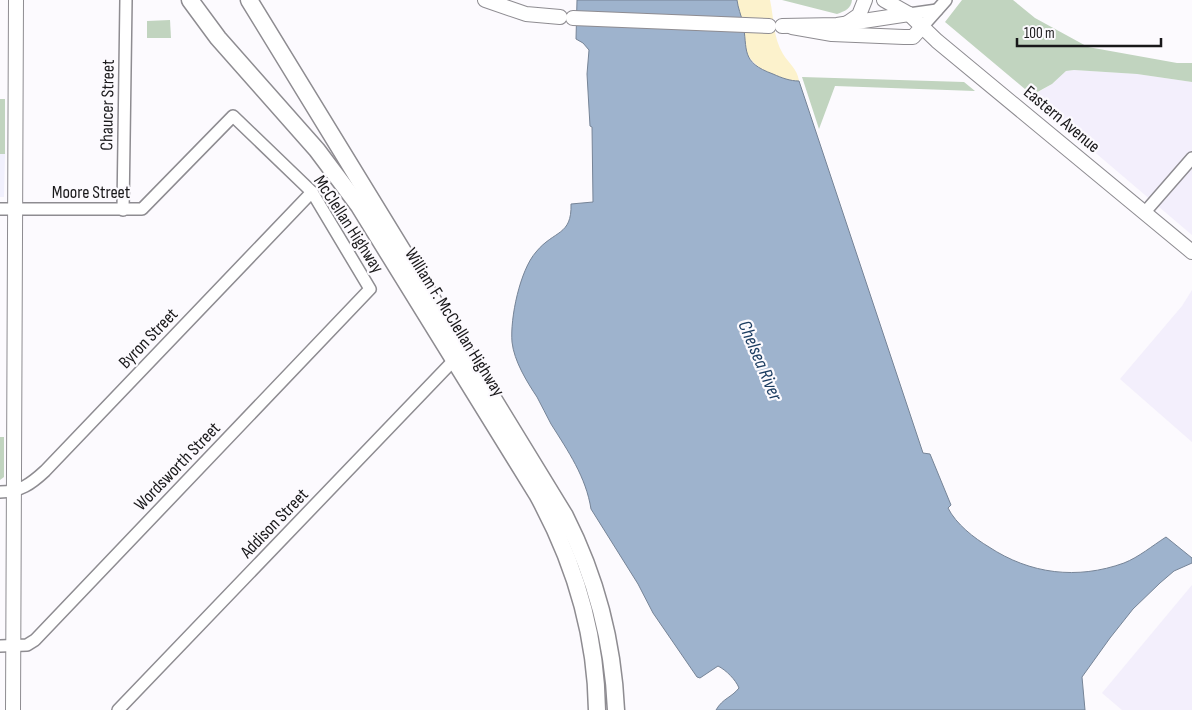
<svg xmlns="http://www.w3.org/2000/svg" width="1192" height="710" font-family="'Sofia Sans Condensed',sans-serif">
<rect width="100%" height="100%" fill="#fcfafe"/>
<g fill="#f3effc">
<polygon points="1074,70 1137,74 1192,82 1192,235 1030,97 1052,84 1066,71"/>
<polygon points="1192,290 1192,442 1120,379 1182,306"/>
<polygon points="1192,585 1192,710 1122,710 1102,693"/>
</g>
<polygon fill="#f1f0fd" points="0,154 5,154 4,197 0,197"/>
<g fill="#c1d4bf">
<path d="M 782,0 L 852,0 C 851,9 845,11 837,14 Z"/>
<polygon points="962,0 1013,0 1035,18 1088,47 1177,63 1192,63 1192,82 1137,74 1074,70 1066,71 1052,84 1032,95 945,22"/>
<polygon points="170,20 171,38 147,38 147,21"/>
<polygon points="802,77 964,82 975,91 835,86 819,129"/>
<rect x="0" y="99" width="5" height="55"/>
<polygon points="0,437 4,437 4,477 0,480"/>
</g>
<path fill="#fcf2cc" d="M 737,0 L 770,0 C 774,18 773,38 783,54 C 789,64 797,68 799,81 C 779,82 753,68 745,50 Z"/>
<path fill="#9eb3cd" stroke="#768497" d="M 577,0 L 737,0 C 738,8 741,15 743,23 C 748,50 740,62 773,74 C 782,78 790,81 799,81 L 923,453 L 930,454 L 951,505 L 948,508 C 956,524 974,538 989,547 C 1030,574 1077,580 1124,563 C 1139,557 1152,546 1166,537 L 1192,558 L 1192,563 L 1174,571 L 1160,583 L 1133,609 L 1110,638 L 1082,677 L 1085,710 L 716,710 C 723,698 731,698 739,688 C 736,680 726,670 718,666 L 700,678 L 697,677 L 653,613 L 638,584 L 591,509 C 586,477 568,451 551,424 C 546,415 542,406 537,397 C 527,382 514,361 512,342 C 510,318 520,270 536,252 C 554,230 572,236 571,204 L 593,202 L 592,127 L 590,126 L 587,74 L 589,50 L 583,43 L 576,39 Z"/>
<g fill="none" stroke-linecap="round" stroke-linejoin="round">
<defs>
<g id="minor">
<polyline points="909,14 937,10"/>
<polyline points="922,27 946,0"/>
<polyline points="0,209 142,209 233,116 312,192 370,289 35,640 27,645 0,646"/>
<polyline points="123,210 126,0"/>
<polyline points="1145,212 1192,158"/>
<path d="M 0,492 C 20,492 31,484 45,471 L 312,192"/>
<polyline points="118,710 455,359"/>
</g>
<g id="major">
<polyline points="485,0 526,14 560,17"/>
<polyline points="884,0 909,14 937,41 1192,252"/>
<polyline points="573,18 769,26"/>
<polyline points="846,24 859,15 865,0"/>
<polyline points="782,26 837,25 909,14"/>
<polyline points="792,27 832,34 904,37 913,37 922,27"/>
<polyline points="13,710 16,0"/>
</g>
<g id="highway">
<path d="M 190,0 L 218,38 L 317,150 L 359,206 L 537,494 C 574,561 596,633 597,710"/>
<path d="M 249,0 L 565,516 C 596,577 613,642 616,710"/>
</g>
</defs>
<use href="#minor" stroke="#8e8c91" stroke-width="14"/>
<use href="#major" stroke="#8e8c91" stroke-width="16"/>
<use href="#highway" stroke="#8e8c91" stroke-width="19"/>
<use href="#minor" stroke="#fff" stroke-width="11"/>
<use href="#major" stroke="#fff" stroke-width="14"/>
<use href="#highway" stroke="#fff" stroke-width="16"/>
</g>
<g text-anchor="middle" stroke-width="4.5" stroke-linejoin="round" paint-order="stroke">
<g font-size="18" fill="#19181a" stroke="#fcfafe">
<text transform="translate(107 105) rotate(-89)" y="6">Chaucer Street</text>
<text transform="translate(1062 119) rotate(40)" y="6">Eastern Avenue</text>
<text x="91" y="198">Moore Street</text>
<text transform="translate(349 224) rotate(57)" y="6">McClellan Highway</text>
<text transform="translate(455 322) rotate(58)" y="6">William F. McClellan Highway</text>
<text transform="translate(148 338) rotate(-46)" y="6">Byron Street</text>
<text transform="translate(177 466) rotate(-46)" y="6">Wordsworth Street</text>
<text transform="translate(274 523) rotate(-46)" y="6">Addison Street</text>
</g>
<g font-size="19" font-style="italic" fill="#1c3d61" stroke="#fcfafe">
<text transform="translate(761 360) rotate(67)" y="7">Chelsea River</text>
</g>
</g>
<path d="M1017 38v8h144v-8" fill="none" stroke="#19181a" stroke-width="2.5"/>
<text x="1024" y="38" font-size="15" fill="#19181a" stroke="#fcfafe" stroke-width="4" paint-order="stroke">100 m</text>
</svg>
